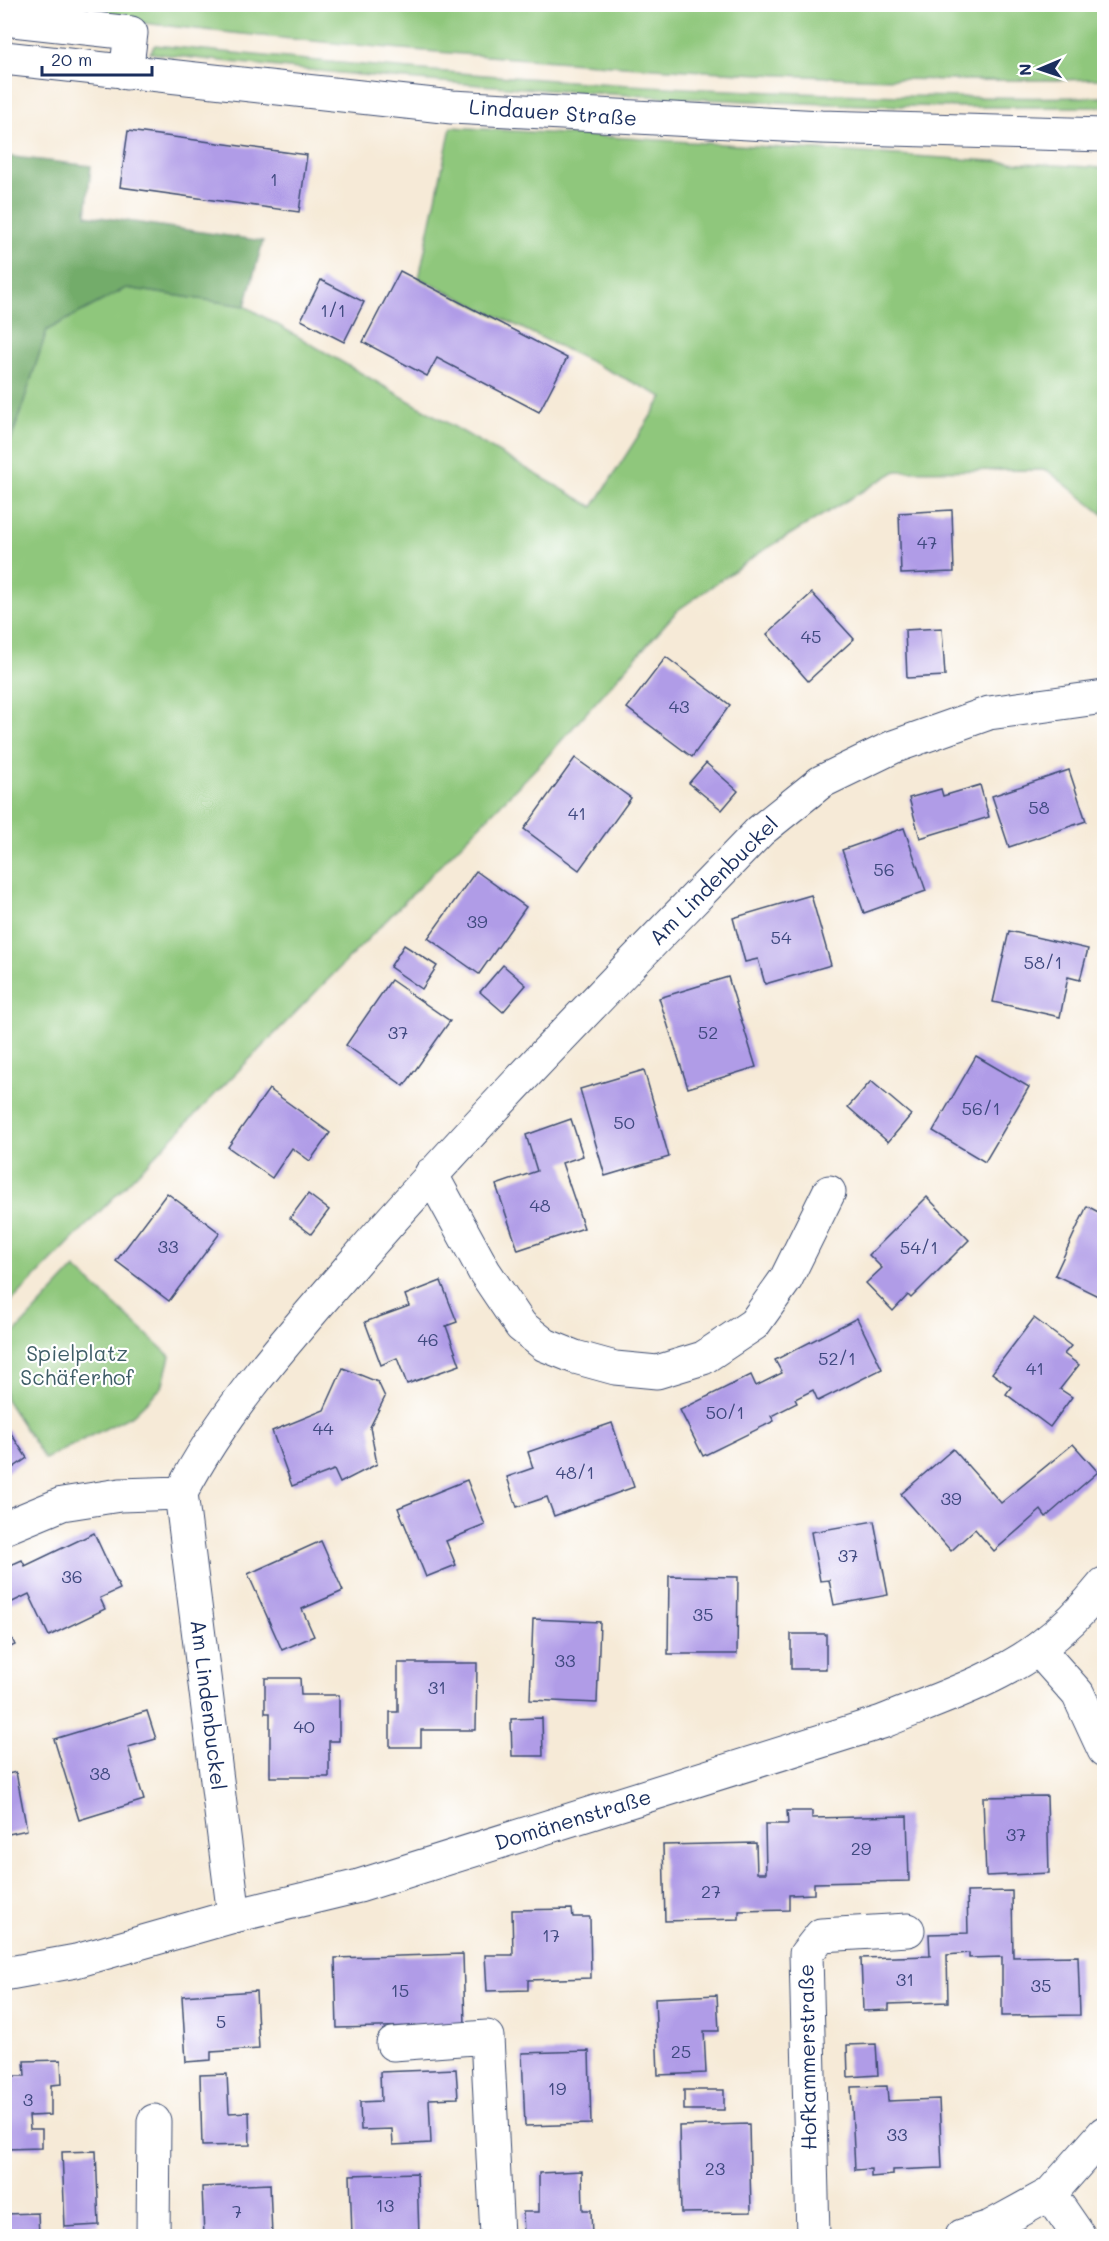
<svg xmlns="http://www.w3.org/2000/svg" width="1109" height="2241" font-family="Mali,sans-serif">
<rect width="100%" height="100%" fill="#fff"/>
<filter id="ink" filterUnits="userSpaceOnUse"><feTurbulence type="fractalNoise" baseFrequency=".0167" numOctaves="2"/><feDisplacementMap in="SourceGraphic" scale="12" xChannelSelector="R" yChannelSelector="G"/><feConvolveMatrix kernelMatrix="1 2 1 2 8 2 1 2 1" color-interpolation-filters="sRGB"/></filter>
<filter id="wash" filterUnits="userSpaceOnUse"><feTurbulence type="fractalNoise" baseFrequency=".008" numOctaves="4" result="noise"/><feDisplacementMap in="SourceGraphic" scale="24" xChannelSelector="R" yChannelSelector="G"/><feGaussianBlur stdDeviation="1.35" result="paint"/><feColorMatrix in="noise" values="0 0 0 0 0 0 0 0 0 0 0 0 0 0 0 0 0 1.4 0 .05"/><feComposite in="paint" operator="in"/></filter>
<g filter="url(#wash)">
<rect width="100%" height="100%" fill="#f6ead7"/>
<g fill="#8fc77b" stroke="#557b6c" stroke-width="1.5">
<path d="M 4,5 L 1104,5 L 1104,79 C 913,84 720,74 528,59 C 353,46 178,30 4,5 Z"/>
<path d="M 155,45 C 471,78 787,101 1104,97 L 1104,107 C 786,110 467,90 150,53 Z"/>
<polygon points="451,127 1104,168 1104,515 1047,470 896,471 761,552 678,610 545,759 5,1308 4,445 11,440 47,330 126,288 245,306 593,507 663,397 419,278"/>
<polygon points="75,1268 170,1356 162,1387 133,1415 45,1459 5,1398 5,1343"/>
</g>
<polygon fill="#73ac6b" stroke="#476e64" stroke-width="1.5" points="5,156 91,166 86,215 263,241 245,306 126,288 47,330 11,441 5,445"/>
<g id="blocks">
<g fill="#b09ce7">
<polygon points="128,131 307,155 299,212 120,187"/>
<polygon points="400,271 567,358 539,412 437,358 427,376 363,342"/>
<polygon points="321,280 364,302 344,342 301,320"/>
<polygon points="952,510 954,572 901,574 899,513"/>
<polygon points="812,593 854,639 808,681 767,634"/>
<polygon points="942,628 945,676 907,678 905,630"/>
<polygon points="666,657 730,705 692,757 627,708"/>
<polygon points="575,758 631,798 579,870 524,829"/>
<polygon points="706,763 738,791 722,810 689,783"/>
<polygon points="1069,770 1086,821 1009,847 992,796"/>
<polygon points="980,785 989,817 920,838 909,798 941,789 943,796"/>
<polygon points="904,828 926,891 864,913 842,850"/>
<polygon points="476,871 526,907 479,974 428,938"/>
<polygon points="811,895 831,965 765,984 758,959 745,962 733,918"/>
<polygon points="1009,931 1088,949 1080,980 1068,977 1060,1017 993,1002"/>
<polygon points="404,945 437,966 422,989 390,967"/>
<polygon points="503,965 526,985 503,1012 480,992"/>
<polygon points="728,977 756,1067 688,1088 659,998"/>
<polygon points="391,980 450,1021 404,1086 346,1045"/>
<polygon points="976,1056 1029,1087 985,1162 933,1131"/>
<polygon points="644,1070 669,1157 605,1176 580,1089"/>
<polygon points="871,1081 911,1115 888,1142 848,1107"/>
<polygon points="269,1089 330,1133 310,1161 292,1148 272,1178 228,1147"/>
<polygon points="571,1119 583,1156 562,1163 584,1228 518,1250 496,1185 537,1171 526,1135"/>
<polygon points="167,1193 220,1233 169,1301 116,1261"/>
<polygon points="308,1194 329,1210 311,1234 290,1218"/>
<polygon points="927,1197 969,1240 911,1298 908,1295 893,1311 866,1283 882,1268 869,1255"/>
<polygon points="1087,1206 1104,1215 1104,1299 1055,1275"/>
<polygon points="441,1281 457,1322 446,1326 460,1365 407,1384 397,1358 381,1365 365,1322 409,1306 405,1295"/>
<polygon points="857,1318 882,1369 818,1401 813,1390 795,1399 797,1403 771,1416 774,1421 703,1456 680,1410 751,1375 756,1386 782,1373 775,1360"/>
<polygon points="1034,1318 1071,1346 1064,1354 1079,1365 1060,1389 1072,1397 1050,1427 1006,1394 1011,1387 992,1373"/>
<polygon points="343,1368 378,1382 385,1397 370,1427 377,1464 340,1483 334,1470 292,1486 272,1431 324,1410"/>
<polygon points="612,1423 634,1487 554,1516 547,1497 517,1507 507,1477 533,1468 528,1452"/>
<polygon points="8,1429 27,1458 4,1474 4,1432"/>
<polygon points="1073,1444 1098,1472 1046,1517 1041,1510 994,1551 975,1529 951,1551 901,1494 953,1449 1001,1503"/>
<polygon points="467,1480 485,1525 446,1541 456,1565 426,1577 398,1508"/>
<polygon points="874,1521 888,1595 834,1605 829,1580 820,1581 811,1532"/>
<polygon points="94,1533 120,1589 100,1598 105,1609 49,1636 29,1594 4,1606 4,1568 22,1560 25,1566"/>
<polygon points="321,1541 343,1591 302,1609 314,1636 282,1650 248,1574"/>
<polygon points="669,1576 738,1577 737,1654 668,1654"/>
<polygon points="533,1619 600,1622 597,1703 530,1700"/>
<polygon points="4,1622 15,1645 4,1650"/>
<rect x="791" y="1634" width="35" height="35"/>
<polygon points="398,1663 477,1663 476,1730 421,1730 421,1747 390,1747 390,1712 398,1712"/>
<polygon points="265,1678 300,1678 301,1695 339,1695 339,1741 329,1741 329,1777 270,1777 270,1713 265,1713"/>
<polygon points="147,1711 156,1739 128,1747 144,1800 79,1820 54,1739"/>
<polygon points="542,1718 543,1756 512,1756 511,1719"/>
<polygon points="16,1772 27,1830 4,1835 4,1775"/>
<polygon points="1047,1796 1049,1873 986,1876 983,1797"/>
<polygon points="787,1811 812,1811 812,1818 907,1816 909,1881 814,1883 814,1894 789,1895 789,1910 739,1911 739,1919 665,1921 663,1845 756,1843 757,1873 766,1873 765,1824 788,1824"/>
<polygon points="1012,1891 1013,1957 1078,1956 1080,2015 1002,2016 1002,1957 969,1958 969,1953 947,1955 948,2002 889,2004 889,2010 863,2011 861,1958 930,1956 929,1934 968,1933 967,1892"/>
<polygon points="572,1909 573,1917 590,1917 591,1978 528,1980 528,1990 487,1991 485,1955 513,1955 512,1910"/>
<polygon points="463,1954 465,2025 337,2028 335,1958"/>
<polygon points="256,1991 259,2049 211,2052 211,2060 186,2062 182,1996"/>
<polygon points="717,1995 719,2031 704,2031 706,2073 658,2075 655,1998"/>
<polygon points="876,2044 878,2075 848,2077 847,2045"/>
<polygon points="589,2051 591,2124 525,2126 522,2053"/>
<polygon points="61,2060 62,2084 51,2085 51,2115 29,2116 30,2129 42,2129 42,2148 4,2149 4,2076 25,2076 24,2061"/>
<polygon points="456,2069 458,2098 429,2099 431,2143 393,2145 392,2129 361,2130 360,2102 381,2101 380,2072"/>
<polygon points="227,2074 229,2113 249,2112 250,2145 202,2146 200,2075"/>
<polygon points="887,2086 888,2101 939,2099 942,2168 893,2170 893,2175 871,2177 871,2169 855,2170 851,2087"/>
<rect x="684" y="2090" width="40" height="20"/>
<polygon points="749,2124 751,2212 681,2213 679,2126"/>
<polygon points="96,2151 99,2225 65,2227 62,2152"/>
<polygon points="582,2171 583,2210 591,2210 592,2236 524,2236 523,2212 539,2212 539,2173"/>
<polygon points="417,2173 419,2236 352,2236 350,2175"/>
<polygon points="270,2184 272,2236 204,2236 202,2187"/>
<polygon points="38,2213 39,2236 5,2236 5,2214"/>
</g>
</g>
</g>
<g filter="url(#ink)">
<use href="#blocks" fill-opacity="0" stroke="#3c4b70" stroke-width="1.5"/>
<g fill="none" stroke-linecap="round" stroke-linejoin="round">
<defs>
<g id="minor">
<polyline points="4,19 131,33 126,73"/>
<polyline points="431,1174 484,1271 521,1326 545,1345 575,1357 615,1368 657,1372 703,1358 754,1324 786,1279 829,1192"/>
<polyline points="181,1493 234,1916"/>
<path d="M 4,1528 L 62,1504 L 120,1495 L 181,1493 C 225,1408 290,1337 352,1265 C 482,1115 622,974 760,831 L 821,782 L 893,747 L 989,713 L 1104,697"/>
<polyline points="1038,1649 1078,1694 1104,1750"/>
<path d="M 4,1974 L 76,1961 L 234,1916 L 359,1886 L 882,1722 C 932,1701 995,1681 1039,1648 C 1064,1629 1085,1608 1104,1584"/>
<polyline points="393,2044 487,2037 497,2236"/>
<polyline points="1050,2194 1079,2236"/>
<polyline points="153,2236 154,2121"/>
<polyline points="813,2236 806,1954 821,1935 908,1930"/>
<polyline points="962,2236 990,2227 1050,2194 1104,2133"/>
</g>
<polyline id="major" points="4,58 452,107 821,127 1104,135"/>
</defs>
<use href="#minor" stroke="#3c4b70" stroke-width="35"/>
<use href="#major" stroke="#3c4b70" stroke-width="35"/>
<use href="#minor" stroke="#fff" stroke-width="33"/>
<use href="#major" stroke="#fff" stroke-width="33"/>
</g>
</g>
<g text-anchor="middle" stroke-width="4.5" stroke-linejoin="round" paint-order="stroke">
<g font-size="18" fill="#404a80">
<text x="274" y="186">1</text>
<text x="333" y="317">1/1</text>
<text x="927" y="549">47</text>
<text x="811" y="643">45</text>
<text x="679" y="713">43</text>
<text x="1039" y="814">58</text>
<text x="577" y="820">41</text>
<text x="884" y="876">56</text>
<text x="477" y="928">39</text>
<text x="781" y="944">54</text>
<text x="1043" y="969">58/1</text>
<text x="398" y="1039">37</text>
<text x="708" y="1039">52</text>
<text x="981" y="1115">56/1</text>
<text x="624" y="1129">50</text>
<text x="540" y="1212">48</text>
<text x="168" y="1253">33</text>
<text x="919" y="1254">54/1</text>
<text x="428" y="1346">46</text>
<text x="837" y="1365">52/1</text>
<text x="1035" y="1375">41</text>
<text x="725" y="1419">50/1</text>
<text x="323" y="1435">44</text>
<text x="575" y="1479">48/1</text>
<text x="951" y="1505">39</text>
<text x="848" y="1562">37</text>
<text x="72" y="1583">36</text>
<text x="703" y="1621">35</text>
<text x="565" y="1667">33</text>
<text x="437" y="1694">31</text>
<text x="304" y="1733">40</text>
<text x="100" y="1780">38</text>
<text x="1016" y="1841">37</text>
<text x="861" y="1855">29</text>
<text x="711" y="1898">27</text>
<text x="551" y="1942">17</text>
<text x="905" y="1986">31</text>
<text x="1041" y="1992">35</text>
<text x="400" y="1997">15</text>
<text x="221" y="2028">5</text>
<text x="681" y="2058">25</text>
<text x="557" y="2095">19</text>
<text x="28" y="2106">3</text>
<text x="897" y="2141">33</text>
<text x="715" y="2175">23</text>
<text x="385" y="2212">13</text>
<text x="237" y="2218">7</text>
</g>
<g font-size="21" fill="#1b2f5e" stroke="#fff">
<text transform="translate(553 113) rotate(4)" y="7">Lindauer Straße</text>
<text transform="translate(714 881) rotate(-45)" y="7">Am Lindenbuckel</text>
<text transform="translate(208 1705) rotate(83)" y="7">Am Lindenbuckel</text>
<text transform="translate(573 1820) rotate(-17)" y="7">Domänenstraße</text>
<text transform="translate(808 2057) rotate(-91)" y="7">Hofkammerstraße</text>
</g>
<g font-size="21" fill="#3e5d67" stroke="#fff">
<text x="77" y="1361">Spielplatz<tspan x="77" dy="24">Schäferhof</tspan></text>
</g>
</g>
<rect width="1109" height="2241" fill="none" stroke="#fff" stroke-width="24"/>
<g transform="translate(1040 69) rotate(268)" stroke="#ffffff" stroke-width="4.5" paint-order="stroke">
<path d="M0-4.5L10 22L0 15L-10 22Z" fill="#1b2f5e"/>
<text y="-9" font-size="16" font-weight="bold" text-anchor="middle" fill="#1b2f5e">N</text>
</g>
<path d="M42 66v9h110v-9" fill="none" stroke="#1b2f5e" stroke-width="3"/>
<text x="51" y="66" font-size="18" fill="#1b2f5e" stroke="#ffffff" stroke-width="4.5" paint-order="stroke">20 m</text>
</svg>
